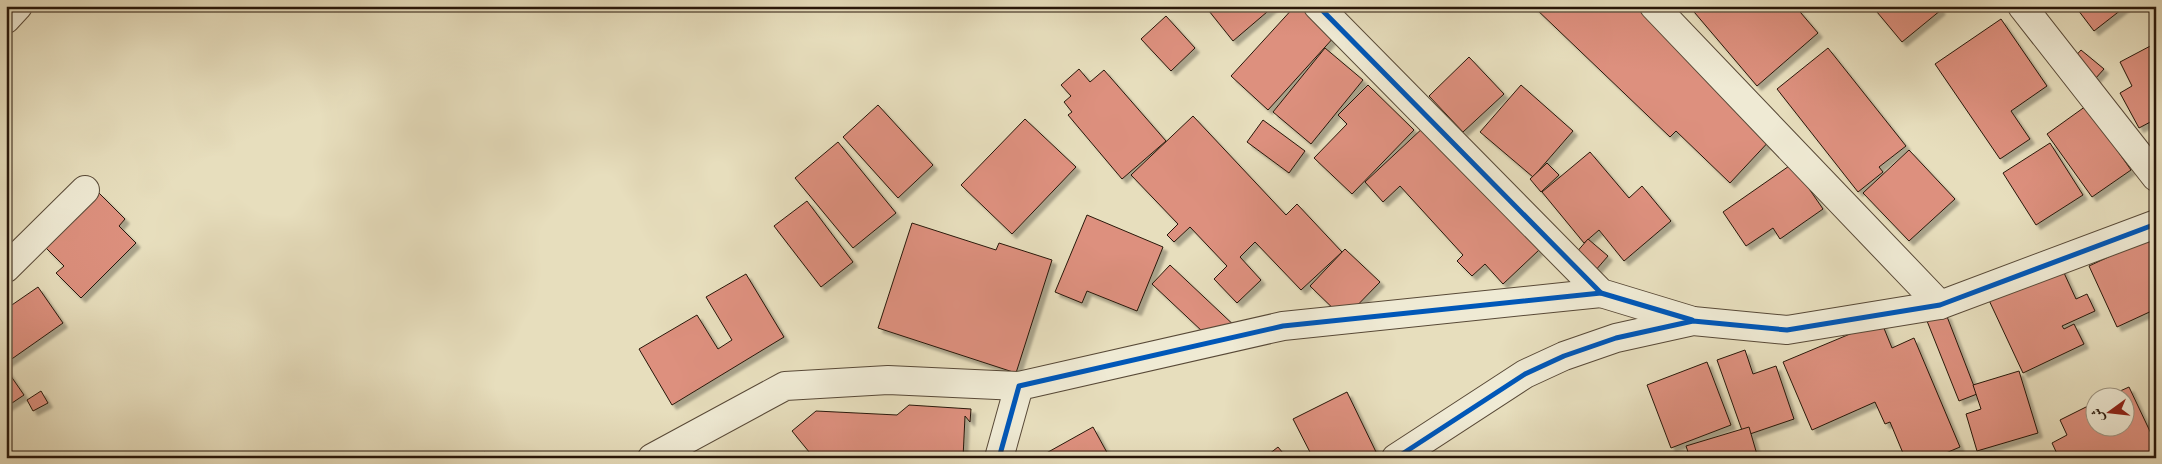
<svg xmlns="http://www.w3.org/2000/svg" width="2162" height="464" font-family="Cardo,Amiri,serif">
<defs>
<filter id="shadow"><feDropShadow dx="4.5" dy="4.5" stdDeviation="1" flood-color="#0004"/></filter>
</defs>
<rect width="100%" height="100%" fill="#e7debd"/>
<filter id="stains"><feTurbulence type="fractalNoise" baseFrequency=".004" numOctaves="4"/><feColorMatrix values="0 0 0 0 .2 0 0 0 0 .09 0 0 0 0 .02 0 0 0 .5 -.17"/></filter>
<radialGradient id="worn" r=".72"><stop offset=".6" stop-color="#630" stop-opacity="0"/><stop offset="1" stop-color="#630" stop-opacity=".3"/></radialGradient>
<g fill="#dd907e" stroke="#28170a" filter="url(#shadow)">
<polygon points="1205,6 1274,6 1233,41"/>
<polygon points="1295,6 1303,6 1335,36 1268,110 1231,76"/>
<polygon points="1533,6 1637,6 1773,137 1730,183 1676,131 1670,137"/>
<polygon points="1689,6 1795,6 1818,33 1757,86"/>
<polygon points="1872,6 1938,6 1941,10 1902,42"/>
<polygon points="2075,6 2126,6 2094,31"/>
<polygon points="2148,6 2156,6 2156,16"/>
<polygon points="1166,16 1195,48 1171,71 1141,39"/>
<polygon points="2001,19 2047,86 2011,111 2030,139 2000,159 1935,64"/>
<polygon points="2156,43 2156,119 2139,128 2120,93 2132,86 2120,62"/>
<polygon points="1325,48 1363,80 1311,144 1273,112"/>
<polygon points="1828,48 1906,146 1879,167 1883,172 1858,192 1777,89"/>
<polygon points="2081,50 2104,69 2095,79 2072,60"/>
<polygon points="1469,57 1504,94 1463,132 1429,96"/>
<polygon points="1079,69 1090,82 1104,70 1166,141 1122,179 1068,115 1072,112 1064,102 1071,96 1061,85"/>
<polygon points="1368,85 1414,130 1352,194 1314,158 1347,124 1338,115"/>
<polygon points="1521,85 1573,131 1533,177 1480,132"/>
<polygon points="878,105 933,165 898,198 843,137"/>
<polygon points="2086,106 2131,170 2092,197 2047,134"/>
<polygon points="1193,116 1286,215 1297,204 1342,252 1301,290 1255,242 1240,257 1261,280 1237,303 1214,279 1227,266 1190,227 1174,242 1167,235 1178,224 1131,175"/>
<polygon points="1025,119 1076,167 1012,234 961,185"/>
<polygon points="1263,120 1305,151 1289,173 1247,142"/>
<polygon points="1425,126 1539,250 1503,284 1485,264 1472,276 1457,261 1463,255 1400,186 1383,202 1365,182"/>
<polygon points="838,142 896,213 853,248 795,178"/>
<polygon points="2050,143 2083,195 2036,225 2003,173"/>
<polygon points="1909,150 1955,199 1909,241 1863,193"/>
<polygon points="1590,152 1629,198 1642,186 1671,221 1624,261 1599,230 1584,243 1542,192"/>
<polygon points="1547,163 1559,175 1541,192 1530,179"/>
<polygon points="1792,164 1823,209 1780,239 1773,228 1746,246 1723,212"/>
<polygon points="99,193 125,219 119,226 136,243 81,298 56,273 64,266 45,247"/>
<polygon points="807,201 853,262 821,287 774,226"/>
<polygon points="1087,215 1163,247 1137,311 1087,291 1082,303 1055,292"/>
<polygon points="912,223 996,250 999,243 1052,260 1016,373 878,328"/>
<polygon points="2156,235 2156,309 2117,327 2089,266"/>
<polygon points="1588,239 1608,256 1595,271 1575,254"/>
<polygon points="1345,249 1380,282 1344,319 1310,286"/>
<polygon points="2059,262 2076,299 2087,294 2095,311 2062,326 2064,329 2074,324 2084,344 2023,373 1987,296"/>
<polygon points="1170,265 1239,330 1221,349 1152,284"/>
<polygon points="746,274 784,337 672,405 639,349 697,315 718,349 732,340 706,297"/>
<polygon points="38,287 63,323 6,363 6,309"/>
<polygon points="1946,314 1977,394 1959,401 1927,321"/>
<polygon points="1881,321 1892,348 1914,338 1960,447 1934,458 1905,458 1890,422 1885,424 1875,402 1812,430 1783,362"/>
<polygon points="1745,350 1753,374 1776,366 1794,419 1744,436 1717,360"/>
<polygon points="1707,362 1731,425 1671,448 1647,385"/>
<polygon points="6,369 24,395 6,407"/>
<polygon points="2019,371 2038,433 1977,451 1966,414 1981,409 1973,385"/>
<polygon points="2129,387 2156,444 2156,453 2147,458 2059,458 2052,443 2067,435 2060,420 2094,403 2094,426 2124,426 2124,396 2109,396"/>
<polygon points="41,391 48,403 33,411 27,400"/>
<polygon points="1347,392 1377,454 1370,458 1313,458 1293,419"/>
<polygon points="909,405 971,409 970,422 965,416 963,458 814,458 792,431 816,411 897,415"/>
<polygon points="1093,427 1110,458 1042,458 1041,456"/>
<polygon points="1749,427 1758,458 1690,458 1686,446"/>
<polygon points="1278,447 1287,458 1264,458"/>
<polygon points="485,452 489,458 476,458"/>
</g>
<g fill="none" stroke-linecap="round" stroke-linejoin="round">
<defs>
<g id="minor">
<polyline points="1318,6 1601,293 1690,320"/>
<polyline points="1654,6 1940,305"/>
<polyline points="2022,6 2156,177"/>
<polyline points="6,19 18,6"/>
<polyline points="6,268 85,190"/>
<polyline points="652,458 785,386 888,380 1019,386"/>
<polyline points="999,458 1019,386 1283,326 1601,293"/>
<polyline points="1396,458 1525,374 1564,356 1616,338 1693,321 1787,330 1940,305 2156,224"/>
</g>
</defs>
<use href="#minor" stroke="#584937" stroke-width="30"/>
<use href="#minor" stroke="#efead4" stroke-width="28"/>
<defs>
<g id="cycleway">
<polyline points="1318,6 1601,293 1692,320"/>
<polyline points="999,458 1019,386 1283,326 1601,293"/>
<polyline points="1396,458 1525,374 1564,356 1616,338 1693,321 1787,330 1940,305 2156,224"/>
</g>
</defs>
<use href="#cycleway" stroke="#efead4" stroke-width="8"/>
<use href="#cycleway" stroke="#0057b8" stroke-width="5"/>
</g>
<rect width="2162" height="464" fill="none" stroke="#e7debd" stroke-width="25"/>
<rect x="8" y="8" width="2147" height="449" fill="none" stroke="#28170a" stroke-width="2.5"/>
<rect x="12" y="12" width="2137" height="439" fill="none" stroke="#28170a"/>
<g transform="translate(2110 412) rotate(255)"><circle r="24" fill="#efead4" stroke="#9f9683"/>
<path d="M0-4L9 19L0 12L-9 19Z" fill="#8f2418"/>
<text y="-8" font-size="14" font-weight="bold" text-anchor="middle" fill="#28170a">ش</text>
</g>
<rect width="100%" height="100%" filter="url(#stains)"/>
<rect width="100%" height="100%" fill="url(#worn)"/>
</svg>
